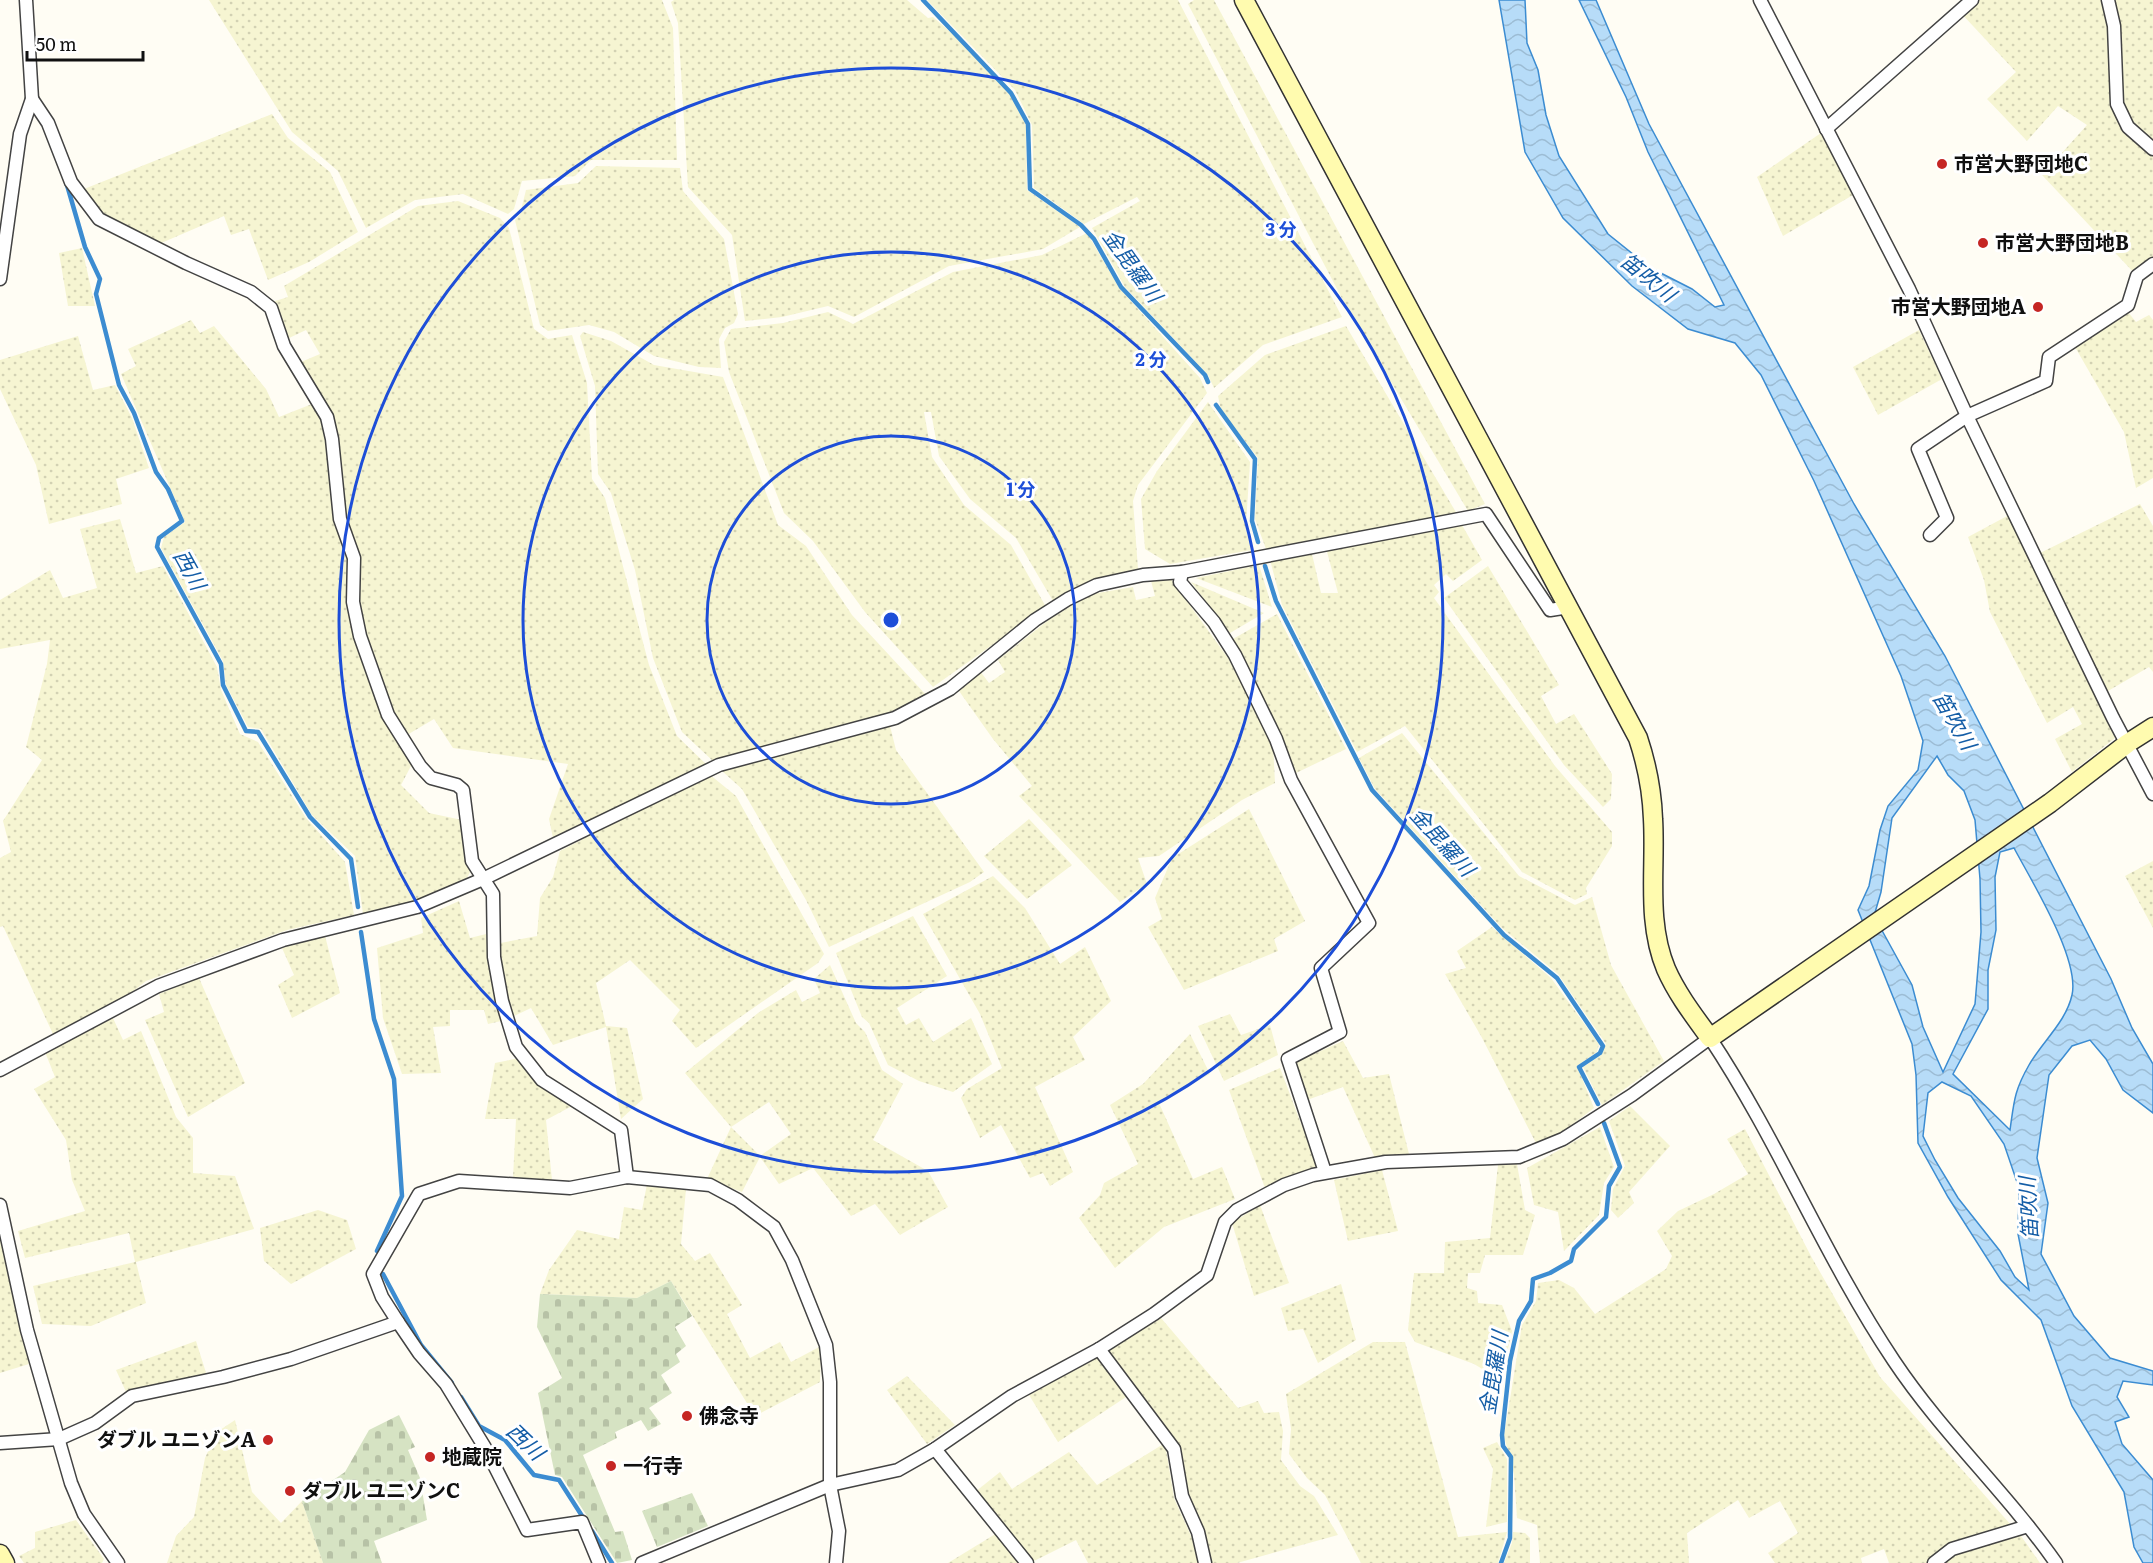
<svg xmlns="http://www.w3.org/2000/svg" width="2153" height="1563" font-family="Literata,'Noto Sans JP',serif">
<defs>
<pattern id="farmland-dots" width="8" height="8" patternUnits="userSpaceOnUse" patternTransform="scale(1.5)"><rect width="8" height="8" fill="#f6f5d2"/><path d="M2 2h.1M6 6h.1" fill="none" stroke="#d2d1b3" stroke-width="1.8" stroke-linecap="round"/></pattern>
<pattern id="cemetery-stones" width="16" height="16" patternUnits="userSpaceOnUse" patternTransform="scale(1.5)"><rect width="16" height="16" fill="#d6e3c3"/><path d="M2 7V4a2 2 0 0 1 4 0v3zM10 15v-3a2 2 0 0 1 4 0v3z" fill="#b7c2a6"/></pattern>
<pattern id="water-waves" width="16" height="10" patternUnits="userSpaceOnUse" patternTransform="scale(1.5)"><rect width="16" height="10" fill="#b7dcf8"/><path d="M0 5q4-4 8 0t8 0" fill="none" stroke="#9cbcd4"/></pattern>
</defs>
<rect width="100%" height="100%" fill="#fffdf4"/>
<g fill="url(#farmland-dots)" fill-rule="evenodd">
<polygon points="209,0 662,0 673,28 677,160 591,160 575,176 522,181 514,209 508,214 463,194 415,200 366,228 338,171 292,132"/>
<polygon points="674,0 907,0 928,18 933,17 957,38 1011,95 1026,125 1027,190 1080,227 1043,249 949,266 854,317 828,306 782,317 745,321 732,235 688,187 678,23 671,2"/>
<polygon points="927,0 1178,0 1342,317 1263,345 1214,388 1208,375 1125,287 1092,228 1140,201 1137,197 1084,224 1034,188 1032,125 1015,90"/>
<polygon points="1194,0 1214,0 1485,504 1468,511 1347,308 1188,4"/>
<polygon points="1972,0 2108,0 2117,104 2153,149 2153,264 2137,276 2042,175 2087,125 2058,106 2027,141 1987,99 2016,72 1959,11"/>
<polygon points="2113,0 2153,0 2153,143 2133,126 2120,103"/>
<polygon points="272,114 288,138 330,172 358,232 309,262 268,280 249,229 231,235 224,216 159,244 102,216 84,189"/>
<polygon points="1821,133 1853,195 1783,236 1757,177"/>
<polygon points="596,166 680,168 683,191 724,239 738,314 734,323 725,328 719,339 721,368 699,367 654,356 614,332 589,325 548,331 540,325 515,220 520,214 526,190 578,183"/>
<polygon points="458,201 500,218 509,228 534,329 548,339 572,335 587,383 592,479 605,498 649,665 677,736 708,766 553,838 549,819 568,764 453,748 434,719 407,735 393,714 365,636 343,516 334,421 301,362 320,354 306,330 287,339 272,302 288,297 284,286 418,206"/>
<polygon points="1087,233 1120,289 1200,378 1207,393 1138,485 1133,501 1138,569 1089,582 1053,601 1016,538 970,499 939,456 931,412 924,412 932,457 964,505 1011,545 1046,607 933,687 865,612 813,541 784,513 729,372 724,342 731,329 783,323 828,312 853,324 953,272 1042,255"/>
<polygon points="82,248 95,306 68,306 59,253"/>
<polygon points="2128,312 2136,322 2149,315 2153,320 2153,478 2136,488 2124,432 2075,347"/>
<polygon points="191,320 200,333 214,326 266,389 279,417 312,404 324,424 336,528 350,561 358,644 383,719 412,764 401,785 429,813 462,820 470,872 464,884 414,904 363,914 355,856 312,815 261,729 248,727 226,685 223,661 161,548 164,537 185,522 121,374 136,366 128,349"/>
<polygon points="1346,326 1457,514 1266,549 1255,519 1258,458 1221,410 1218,396 1265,355"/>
<polygon points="1919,330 1942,379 1878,415 1853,367"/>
<polygon points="583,332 611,341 654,365 723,377 778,525 806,546 852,615 927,696 893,714 714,762 682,732 653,658 635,570 611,493 598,474 595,386 580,336"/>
<polygon points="78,336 93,390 115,385 132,418 149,468 116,479 122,504 49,524 36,465 0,389 0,360"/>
<polygon points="1208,402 1250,462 1246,525 1252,550 1170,564 1145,549 1141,499 1157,471"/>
<polygon points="2140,504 2153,526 2153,672 2149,667 2108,691 2040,553"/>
<polygon points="2009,515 2115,738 2072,772 2055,739 2082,724 2073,707 2047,723 1990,612 1984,580 1968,537"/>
<polygon points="120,519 136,573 163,566 217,667 221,690 240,734 258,742 306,818 345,862 354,915 287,930 146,981 126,997 53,1034 3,926 0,927 0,858 11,852 3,821 42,760 26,747 47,664 50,640 0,649 0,600 50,570 63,598 97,588 80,529"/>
<polygon points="1462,525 1482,560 1453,581 1446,574 1434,585 1439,592 1434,598 1555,766 1612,832 1612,846 1586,888 1587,894 1575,900 1522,872 1405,726 1357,752 1282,605 1270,560 1312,554 1321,593 1338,593 1326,548"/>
<polygon points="1259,565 1272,607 1196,578"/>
<polygon points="1488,566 1559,685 1541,696 1556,724 1574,714 1612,774 1611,799 1603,807 1564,765 1444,598"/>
<polygon points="1171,579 1228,658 1273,744 1275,783 1242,800 1159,856 1138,858 1147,884 1120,902 1019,796 1032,786 993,739 959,691 980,671 989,683 1005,672 998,660 1051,618 1092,594 1133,587 1136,600 1155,596 1151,581"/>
<polygon points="1191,582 1264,613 1230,633"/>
<polygon points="1277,614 1346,749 1296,773 1233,639"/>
<polygon points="890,726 896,750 984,872 970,882 829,947 806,900 742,789 722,771 733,765"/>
<polygon points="1402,733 1519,876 1575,905 1592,897 1611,965 1664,1061 1602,1105 1583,1067 1601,1055 1606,1044 1558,974 1502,928 1375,789 1359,758"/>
<polygon points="709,774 736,796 824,954 818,963 696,1048 672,1021 680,1010 630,960 596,983 606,1026 627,1028 643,1099 621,1119 606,1027 553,1045 531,1008 512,1017 500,981 495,944 537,936 540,898 553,877 560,851"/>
<polygon points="1249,809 1305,921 1274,939 1278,951 1184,990 1148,927 1162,919 1155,898 1172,858"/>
<polygon points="1029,819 1072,865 1027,899 984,856"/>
<polygon points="2153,861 2153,928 2125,876"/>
<polygon points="993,876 1025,908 1060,964 1085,947 1111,1001 1073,1037 1085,1060 1035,1087 1073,1172 1050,1186 1043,1173 1030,1178 1001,1125 980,1138 961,1098 967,1089 1002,1068 980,1014 923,914"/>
<polygon points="459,901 470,938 486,934 501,1021 488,1024 484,1010 450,1010 450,1026 433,1027 441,1073 402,1074 383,1018 377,948 423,933 421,918"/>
<polygon points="913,916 947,976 897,1008 906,1025 919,1018 933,1042 971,1018 992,1064 953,1092 919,1081 888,1065 869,1023 862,1017 836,953"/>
<polygon points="1492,927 1551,978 1599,1044 1597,1052 1577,1066 1594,1108 1560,1134 1537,1145 1481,1036 1445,974 1466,968 1457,951"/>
<polygon points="325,936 340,993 292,1018 278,985 294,975 282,948"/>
<path d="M 830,965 L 856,1023 L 865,1032 L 882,1070 L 903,1084 L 873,1140 L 928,1171 L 948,1207 L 900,1235 L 875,1204 L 851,1216 L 813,1168 L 779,1184 L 760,1157 L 742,1192 L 707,1179 L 731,1127 L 685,1073 L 758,1013 L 796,990 L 802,1002 L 820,993 L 814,979 ZM 769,1102 L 791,1134 L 760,1156 L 731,1127 Z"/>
<polygon points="199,978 245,1083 188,1117 145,1020 164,1012 159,994"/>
<polygon points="1230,1014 1241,1035 1270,1025 1278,1055 1224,1081 1198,1026"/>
<polygon points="113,1018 123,1040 141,1031 176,1117 193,1138 193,1173 235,1176 254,1229 136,1262 146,1303 91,1326 42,1324 33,1286 135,1262 129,1233 25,1258 18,1231 85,1211 72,1180 66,1140 34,1089 55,1077 45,1052"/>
<polygon points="1190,1034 1210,1074 1159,1103 1193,1179 1222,1167 1235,1199 1164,1227 1115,1268 1079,1218 1100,1195 1104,1183 1138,1164 1110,1105 1143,1084"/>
<polygon points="1343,1041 1363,1078 1389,1074 1409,1154 1376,1160 1343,1087 1307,1100 1296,1062"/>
<polygon points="519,1058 540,1084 572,1106 546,1120 552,1180 513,1178 516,1119 485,1119 495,1063"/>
<polygon points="1280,1068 1317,1166 1265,1188 1229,1090"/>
<polygon points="1630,1106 1670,1146 1629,1192 1634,1203 1618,1218 1611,1210 1613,1189 1625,1166 1609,1121"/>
<polygon points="1600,1127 1614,1167 1604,1183 1599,1215 1564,1251 1558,1212 1534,1205 1527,1168"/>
<polygon points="1745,1129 1812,1258 1880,1377 2011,1525 1949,1545 1927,1563 1889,1563 1884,1549 1861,1558 1862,1563 1775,1563 1768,1553 1798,1533 1780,1501 1749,1518 1738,1500 1687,1533 1689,1563 1540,1563 1537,1525 1517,1518 1514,1474 1504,1436 1522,1325 1536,1301 1538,1283 1559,1280 1574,1288 1595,1314 1666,1269 1672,1256 1657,1231 1678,1211 1714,1194 1748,1174 1727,1139"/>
<polygon points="1517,1164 1525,1210 1535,1215 1523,1255 1485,1255 1480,1273 1468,1273 1467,1288 1477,1291 1478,1303 1502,1305 1512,1331 1501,1380 1474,1364 1415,1342 1408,1330 1414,1273 1444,1273 1445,1242 1490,1238 1498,1165"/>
<polygon points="1382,1170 1398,1231 1348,1241 1334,1180"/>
<polygon points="647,1184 686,1189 681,1244 695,1261 710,1253 742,1305 727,1314 750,1358 780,1342 791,1362 821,1346 820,1382 755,1416 671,1281 637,1298 540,1294 549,1270 577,1230 619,1239 624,1207 642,1210"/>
<polygon points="1260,1205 1289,1283 1254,1296 1232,1223"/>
<polygon points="318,1210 347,1220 356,1249 291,1284 264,1261 260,1228"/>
<polygon points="0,1235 29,1364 0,1373"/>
<polygon points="1341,1284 1356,1340 1318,1363 1303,1329 1288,1331 1281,1308"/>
<polygon points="1161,1318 1238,1408 1258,1401 1264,1413 1279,1412 1283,1431 1281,1460 1300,1486 1314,1496 1338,1535 1237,1563 1210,1563 1204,1530 1187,1496 1177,1446 1106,1351"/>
<polygon points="196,1341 207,1376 127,1394 116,1370"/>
<polygon points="1373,1342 1405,1342 1458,1537 1507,1532 1498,1563 1361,1563 1325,1495 1307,1478 1289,1454 1291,1429 1286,1394"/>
<polygon points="1098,1356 1126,1397 1058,1442 1029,1395"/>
<polygon points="907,1376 955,1425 927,1444 887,1390"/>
<polygon points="235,1420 252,1492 281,1523 302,1501 323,1563 167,1563 176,1536 194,1517 205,1458 217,1432"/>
<polygon points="1497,1442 1507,1459 1507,1522 1486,1527 1493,1469 1483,1448"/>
<polygon points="1165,1443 1174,1498 1192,1538 1198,1563 1088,1563 1076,1540 1034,1561 975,1492 1000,1472 1012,1489 1069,1452 1097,1485"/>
<polygon points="76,1520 104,1559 102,1563 24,1563 19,1556 35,1548 35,1532"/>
<polygon points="1513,1532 1525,1533 1530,1538 1530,1563 1504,1563 1512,1543"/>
<polygon points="997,1533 1018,1563 948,1563"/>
<polygon points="2019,1533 2040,1563 1942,1563 1952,1555"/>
</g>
<g fill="url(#cemetery-stones)">
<polygon points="671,1281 692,1316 675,1327 686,1346 676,1354 680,1362 661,1375 672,1393 649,1408 661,1424 648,1431 641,1420 615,1432 617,1438 583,1455 615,1532 623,1531 632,1560 617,1563 562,1477 555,1475 538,1393 562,1378 537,1327 540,1294 637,1298"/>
<polygon points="399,1415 415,1447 408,1450 420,1478 427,1520 374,1541 382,1563 323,1563 302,1501 345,1472 369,1430"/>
<polygon points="692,1493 708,1526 657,1547 642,1511"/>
</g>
<path fill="url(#water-waves)" stroke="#3c8cd1" stroke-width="1.5" fill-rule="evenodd" d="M 1499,0 L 1525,0 L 1527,43 L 1538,70 L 1546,115 L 1559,156 L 1608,234 L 1649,267 L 1692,289 L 1715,307 L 1724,305 L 1648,152 L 1626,97 L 1579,0 L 1596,0 L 1649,124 L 1854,504 L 1945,656 L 2111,979 L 2132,1028 L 2153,1064 L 2153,1113 L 2123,1090 L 2106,1059 L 2090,1040 L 2072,1046 L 2049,1075 L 2037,1158 L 2048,1203 L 2041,1254 L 2074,1316 L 2110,1358 L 2153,1371 L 2153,1385 L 2123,1381 L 2117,1397 L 2129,1417 L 2115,1422 L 2122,1444 L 2153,1480 L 2153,1563 L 2143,1563 L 2134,1547 L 2124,1492 L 2072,1406 L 2041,1320 L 2001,1280 L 1948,1197 L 1918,1143 L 1916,1075 L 1912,1044 L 1858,910 L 1869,886 L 1880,830 L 1888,806 L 1918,770 L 1923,741 L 1901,676 L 1814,481 L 1761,375 L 1735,343 L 1688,329 L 1632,286 L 1563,218 L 1525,152 ZM 1937,756 L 1948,775 L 1964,791 L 1975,820 L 1980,879 L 1981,932 L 1975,1004 L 1943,1072 L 1923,1027 L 1912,985 L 1874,916 L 1881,892 L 1892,818 ZM 2014,848 C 2032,882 2080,959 2072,995 C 2066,1022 2042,1042 2029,1065 C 2014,1091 2014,1102 2010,1130 L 1953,1074 L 1988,1009 L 1988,970 L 1996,930 L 1995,877 L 2000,852 ZM 1942,1082 L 1971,1096 L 2004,1144 L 2019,1188 L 2018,1234 L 2029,1290 L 2015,1277 L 2000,1251 L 1958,1198 L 1935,1160 L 1923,1136 L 1928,1093 Z"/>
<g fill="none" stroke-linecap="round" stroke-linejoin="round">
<g stroke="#3c8cd1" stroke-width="4.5">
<polyline points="923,0 1011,93 1028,124 1030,189 1081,225 1094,239 1121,287 1205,375 1208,382"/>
<polyline points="67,185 85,247 100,279 96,294 119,385 134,413 156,472 168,489 182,521 159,538 157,547 221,664 223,685 246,731 258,732 310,817 351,859 358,907"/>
<polyline points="1216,405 1255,459 1252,521 1258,542"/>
<polyline points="1265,566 1276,601 1372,790 1504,935 1557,978 1603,1046 1600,1053 1579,1067 1598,1104"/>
<polyline points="361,932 374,1019 394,1079 402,1196 377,1251"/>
<polyline points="383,1274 421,1345 452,1383"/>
<polyline points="461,1397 479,1426 505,1440 534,1475 559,1480 584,1519"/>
<polyline points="592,1531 612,1563"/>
<polyline points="1501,1563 1510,1538 1511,1457 1503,1446 1502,1435 1510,1361 1519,1321 1531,1301 1533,1279 1550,1273 1571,1261 1574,1249 1606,1217 1609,1186 1620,1167 1604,1123"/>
</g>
<defs>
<g id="street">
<polyline points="1760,0 1909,289 1967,416 2113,718 2153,794"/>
<polyline points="2108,0 2114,26 2117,104 2128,127 2153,149"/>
<polyline points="32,99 48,123 71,182 99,219 186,263 251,292 271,308 284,346 327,417 332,439 340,519 354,558 353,602 360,636 388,715 420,766 431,778 457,785 463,790 472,861 493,894 494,957 502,1001 516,1047 542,1080 621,1130 627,1177"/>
<polyline points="1826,129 1972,0"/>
<polyline points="0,279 20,134 32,99 26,0"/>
<polyline points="1930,535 1947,518 1918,449 1967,416 2046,381 2049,357 2128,305 2137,276 2153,264"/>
<polyline points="1182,572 1180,582 1214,622 1235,655 1276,739 1291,780 1369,923 1321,968 1340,1032 1288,1059 1325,1172"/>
<polyline points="0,1070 158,986 283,940 417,907 483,879 719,765 895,718 950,689 1035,620 1068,599 1097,585 1143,575 1182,572 1486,514 1550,610 1569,607"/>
<polyline points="0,1205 27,1330 71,1483 84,1514 118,1563"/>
<polyline points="1099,1349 1174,1449 1182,1496 1198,1532 1205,1563"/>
<polyline points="0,1443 59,1439 95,1423 132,1396 223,1377 291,1359 398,1322"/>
<polyline points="935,1449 1027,1563"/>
<polyline points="599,1563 582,1522 527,1530 487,1451 446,1384 419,1353 398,1322 382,1297 373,1274 419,1194 459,1181 570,1188 627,1177 710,1185 738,1200 774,1227 792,1260 826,1345 830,1382 830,1485 839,1531 836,1563"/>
<path d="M 642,1563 L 830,1485 L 898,1470 L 935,1449 L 1012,1396 L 1099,1349 L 1154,1314 L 1207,1275 L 1225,1222 L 1237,1210 L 1284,1185 L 1313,1175 L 1386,1162 L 1519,1157 L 1563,1139 L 1632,1095 L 1710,1038 C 1779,1142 1825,1258 1894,1361 C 1942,1433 2007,1493 2056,1563"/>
<polyline points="1934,1563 1952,1549 2028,1526"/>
</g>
<g id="secondary">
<path d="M 1244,0 L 1638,738 C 1647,765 1652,791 1653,819 C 1656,869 1646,921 1666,969 C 1677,994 1694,1016 1710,1038 L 2050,803 L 2128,743 L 2153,727"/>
<polyline points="0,1554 5,1563"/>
</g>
</defs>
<use href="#street" stroke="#434343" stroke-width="15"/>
<use href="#secondary" stroke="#323232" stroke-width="21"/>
<use href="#street" stroke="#fff" stroke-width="12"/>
<use href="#secondary" stroke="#fffbaf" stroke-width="18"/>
</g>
<g fill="none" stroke="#1d4ed8" stroke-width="3">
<circle cx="891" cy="620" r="184"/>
<circle cx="891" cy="620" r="368"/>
<circle cx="891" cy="620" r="552"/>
</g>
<g fill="#c52624" stroke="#fff" stroke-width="2">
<circle cx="1942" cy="164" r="6"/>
<circle cx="1983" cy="243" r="6"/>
<circle cx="2038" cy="307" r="6"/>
<circle cx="687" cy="1416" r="6"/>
<circle cx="268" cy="1440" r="6"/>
<circle cx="430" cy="1457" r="6"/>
<circle cx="611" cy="1466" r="6"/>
<circle cx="290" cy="1491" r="6"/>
</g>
<g text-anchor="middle" stroke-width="6" stroke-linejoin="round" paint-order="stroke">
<g font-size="20" font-weight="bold" fill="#101010" stroke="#fff" text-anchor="start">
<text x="1954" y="171">市営大野団地C</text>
<text x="1995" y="250">市営大野団地B</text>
<text x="2026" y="314" text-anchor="end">市営大野団地A</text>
<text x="699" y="1423">佛念寺</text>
<text x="256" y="1447" text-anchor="end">ダブル ユニゾンA</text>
<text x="442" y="1464">地蔵院</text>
<text x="623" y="1473">一行寺</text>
<text x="302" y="1498">ダブル ユニゾンC</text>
</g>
<g font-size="21" font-style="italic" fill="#155ea7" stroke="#fff">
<text transform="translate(1132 266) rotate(54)" y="7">金毘羅川</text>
<text transform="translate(1648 278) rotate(39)" y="7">笛吹川</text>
<text transform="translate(189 570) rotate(61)" y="7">西川</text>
<text transform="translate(1954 721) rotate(60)" y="7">笛吹川</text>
<text transform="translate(1442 842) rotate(48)" y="7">金毘羅川</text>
<text transform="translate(2029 1208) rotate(-93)" y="7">笛吹川</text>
<text transform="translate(1494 1373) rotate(-81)" y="7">金毘羅川</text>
<text transform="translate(525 1442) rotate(44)" y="7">西川</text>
</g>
</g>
<circle cx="891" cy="620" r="9" fill="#1d4ed8" stroke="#fff" stroke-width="3"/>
<g font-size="18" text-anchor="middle" font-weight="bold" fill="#1d4ed8" stroke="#fff" stroke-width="6" stroke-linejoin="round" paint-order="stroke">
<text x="1281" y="236">3 分</text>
<text x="1151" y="366">2 分</text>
<text x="1021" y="496">1 分</text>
</g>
<path d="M27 51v9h116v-9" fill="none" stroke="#101010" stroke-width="3"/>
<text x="36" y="51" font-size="18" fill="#101010" stroke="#ffffff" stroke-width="4.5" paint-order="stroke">50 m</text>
</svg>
